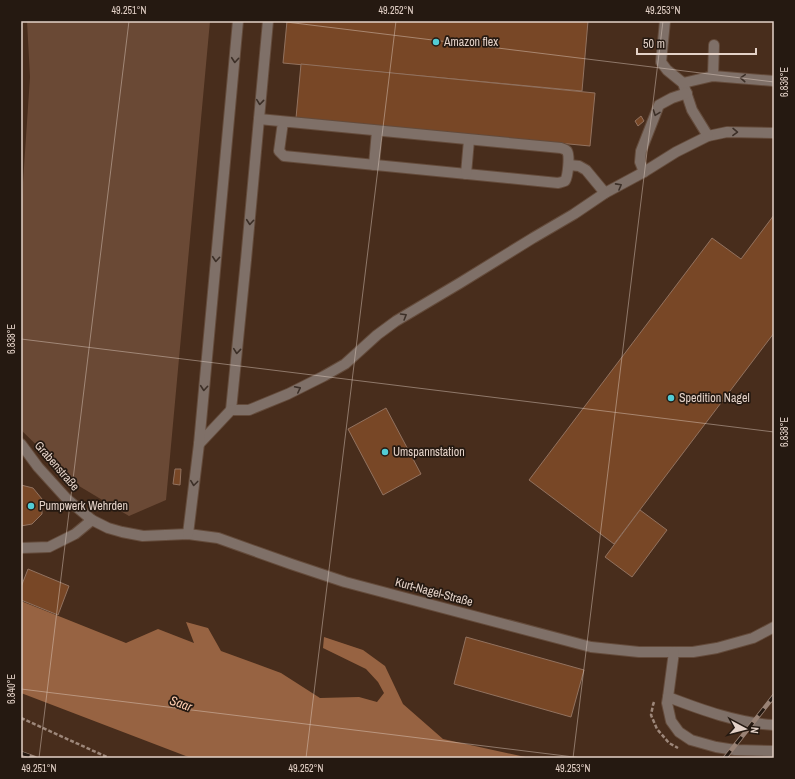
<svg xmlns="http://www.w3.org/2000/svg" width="795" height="779" font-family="'Archivo Narrow',sans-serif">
<rect width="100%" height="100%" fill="#482d1c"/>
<polygon fill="#6a4935" points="27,21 210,21 166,500 129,516 79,486 21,430 21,212 30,77"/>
<polygon fill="#976342" points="21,601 126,643 158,629 194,643 186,622 208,628 221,651 281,673 320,698 359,697 377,702 384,693 378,682 366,669 323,648 324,637 363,650 385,666 403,704 443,739 530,758 191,758 21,693"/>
<g fill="#784726" stroke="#92725f">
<polygon points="287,21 588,21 582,91 283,63"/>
<polygon points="301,64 595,93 590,146 296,118"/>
<polygon points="641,116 644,121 638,126 635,121"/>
<polygon points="774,215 774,333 614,544 529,480 712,238 741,259"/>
<polygon points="386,408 421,474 383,495 348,429"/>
<polygon points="175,469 181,469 180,485 173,484"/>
<polygon points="21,485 33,488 42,499 42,514 32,524 21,526"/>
<polygon points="640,510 667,530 632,577 605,557"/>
<polygon points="28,569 69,586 58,615 21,600 21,587"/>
<polygon points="466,637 584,670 571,717 454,684"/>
</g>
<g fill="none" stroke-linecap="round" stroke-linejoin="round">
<defs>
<g id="minor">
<polyline points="268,21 246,260 231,410 249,410 288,394 324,376 345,364 377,335 396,321 460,283 533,238 574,214 605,193 644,172 676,152 708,136 727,132 774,133"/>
<polyline points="665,21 661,62 667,70 683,83 692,110 708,136"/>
<polyline points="713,76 714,45"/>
<polyline points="683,83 713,76 774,81"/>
<path d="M 259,119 L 561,148 C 563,149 565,149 567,151 C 570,156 568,176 565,181 C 563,182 561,182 558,183 L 284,156 L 279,151 L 283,122"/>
<polyline points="374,165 377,131"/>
<polyline points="569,165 579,166 586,170 605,193"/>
<polyline points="644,172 640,162 641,151 659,105 672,98 687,93"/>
<polyline points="466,174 469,140"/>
<polyline points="21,444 38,467 67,499 92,520 108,528 122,532 143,536 188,534 218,538 291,564 345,582 591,647 639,652 693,652 717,648 753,638 774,627"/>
<polyline points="199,444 231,410"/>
<polyline points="188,534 199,444 238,21"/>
<polyline points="21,548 49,547 75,534 92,520"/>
<path d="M 674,652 L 668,697 C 702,710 737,723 774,725"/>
<polyline points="668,697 667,703 671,721 679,732 691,740 716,747 735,750 774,751"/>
</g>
</defs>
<use href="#minor" stroke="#644b3b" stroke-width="12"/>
<g stroke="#9d877a" stroke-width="2.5" stroke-dasharray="4 2" stroke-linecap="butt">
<polyline points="654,702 653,705 651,715 657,729 669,743 678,748"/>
<polyline points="21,718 109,758"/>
</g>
<use href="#minor" stroke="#7f7068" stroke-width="10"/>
<defs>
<g id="rail">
<polyline points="21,753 35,758"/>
<polyline points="725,758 774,696"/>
</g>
</defs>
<use href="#rail" stroke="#998275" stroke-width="4.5"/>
<use href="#rail" stroke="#251911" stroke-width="3" stroke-dasharray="9" stroke-linecap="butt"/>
</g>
<defs><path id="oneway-chevron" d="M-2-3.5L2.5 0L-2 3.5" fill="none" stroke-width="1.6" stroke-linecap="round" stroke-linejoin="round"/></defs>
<g stroke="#3c2f27">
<use href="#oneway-chevron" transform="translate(235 60) rotate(95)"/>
<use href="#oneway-chevron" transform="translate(743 78) rotate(-176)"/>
<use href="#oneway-chevron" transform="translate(260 102) rotate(96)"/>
<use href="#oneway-chevron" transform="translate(656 113) rotate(110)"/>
<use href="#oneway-chevron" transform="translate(735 132) rotate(1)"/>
<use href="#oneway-chevron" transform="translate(619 186) rotate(-29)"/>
<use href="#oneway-chevron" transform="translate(250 222) rotate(95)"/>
<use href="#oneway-chevron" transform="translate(216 259) rotate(95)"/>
<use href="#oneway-chevron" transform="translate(404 316) rotate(-31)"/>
<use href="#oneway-chevron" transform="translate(237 351) rotate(96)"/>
<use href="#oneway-chevron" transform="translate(204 388) rotate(95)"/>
<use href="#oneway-chevron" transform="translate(298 389) rotate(-27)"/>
<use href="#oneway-chevron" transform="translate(194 483) rotate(97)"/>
</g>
<path fill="none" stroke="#e4d2c8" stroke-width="1" stroke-opacity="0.45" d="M 278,21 L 774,82M 21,339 L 774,432M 21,689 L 582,758M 39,758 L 129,21M 306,758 L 396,21M 573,758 L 663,21"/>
<g fill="#52ccd5" stroke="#251911" stroke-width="1.5">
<circle cx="436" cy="42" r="4"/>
<circle cx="671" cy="398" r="4"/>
<circle cx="385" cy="452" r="4"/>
<circle cx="31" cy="506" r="4"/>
</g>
<g text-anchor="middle" stroke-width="3.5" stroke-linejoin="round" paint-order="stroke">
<g font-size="12" fill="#e4d2c8" stroke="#251911" text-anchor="start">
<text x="444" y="46">Amazon flex</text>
<text x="679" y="402">Spedition Nagel</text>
<text x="393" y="456">Umspannstation</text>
<text x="39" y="510">Pumpwerk Wehrden</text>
</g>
<g font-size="12" fill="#e4d2c8" stroke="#251911">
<text transform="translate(57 466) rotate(49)" y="4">Grabenstraße</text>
<text transform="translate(434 592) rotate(15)" y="4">Kurt-Nagel-Straße</text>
</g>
<g font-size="13" font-style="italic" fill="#fecdb0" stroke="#251911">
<text transform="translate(181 703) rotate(19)" y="5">Saar</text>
</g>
</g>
<rect width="795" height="779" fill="none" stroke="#251911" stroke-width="44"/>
<g transform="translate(745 729) rotate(97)" stroke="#251911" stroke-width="3" paint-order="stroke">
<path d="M0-3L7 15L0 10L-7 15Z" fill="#e4d2c8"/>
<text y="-6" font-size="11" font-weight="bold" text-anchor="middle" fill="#e4d2c8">N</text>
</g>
<path d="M637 48v6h119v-6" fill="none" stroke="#e4d2c8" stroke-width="2"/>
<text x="643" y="48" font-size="12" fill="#e4d2c8" stroke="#251911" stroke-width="3" paint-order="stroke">50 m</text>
<rect x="22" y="22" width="751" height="735" fill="none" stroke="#e4d2c8" stroke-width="1.5"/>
<g font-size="10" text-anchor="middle" fill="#e4d2c8">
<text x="129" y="14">49.251°N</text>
<text x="396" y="14">49.252°N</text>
<text x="663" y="14">49.253°N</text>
<text transform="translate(784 82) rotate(-90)" y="4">6.836°E</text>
<text transform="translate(11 339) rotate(-90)" y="4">6.838°E</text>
<text transform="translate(784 432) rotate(-90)" y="4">6.838°E</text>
<text transform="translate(11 689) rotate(-90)" y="4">6.840°E</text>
<text x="39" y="772">49.251°N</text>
<text x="306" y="772">49.252°N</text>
<text x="573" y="772">49.253°N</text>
</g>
</svg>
